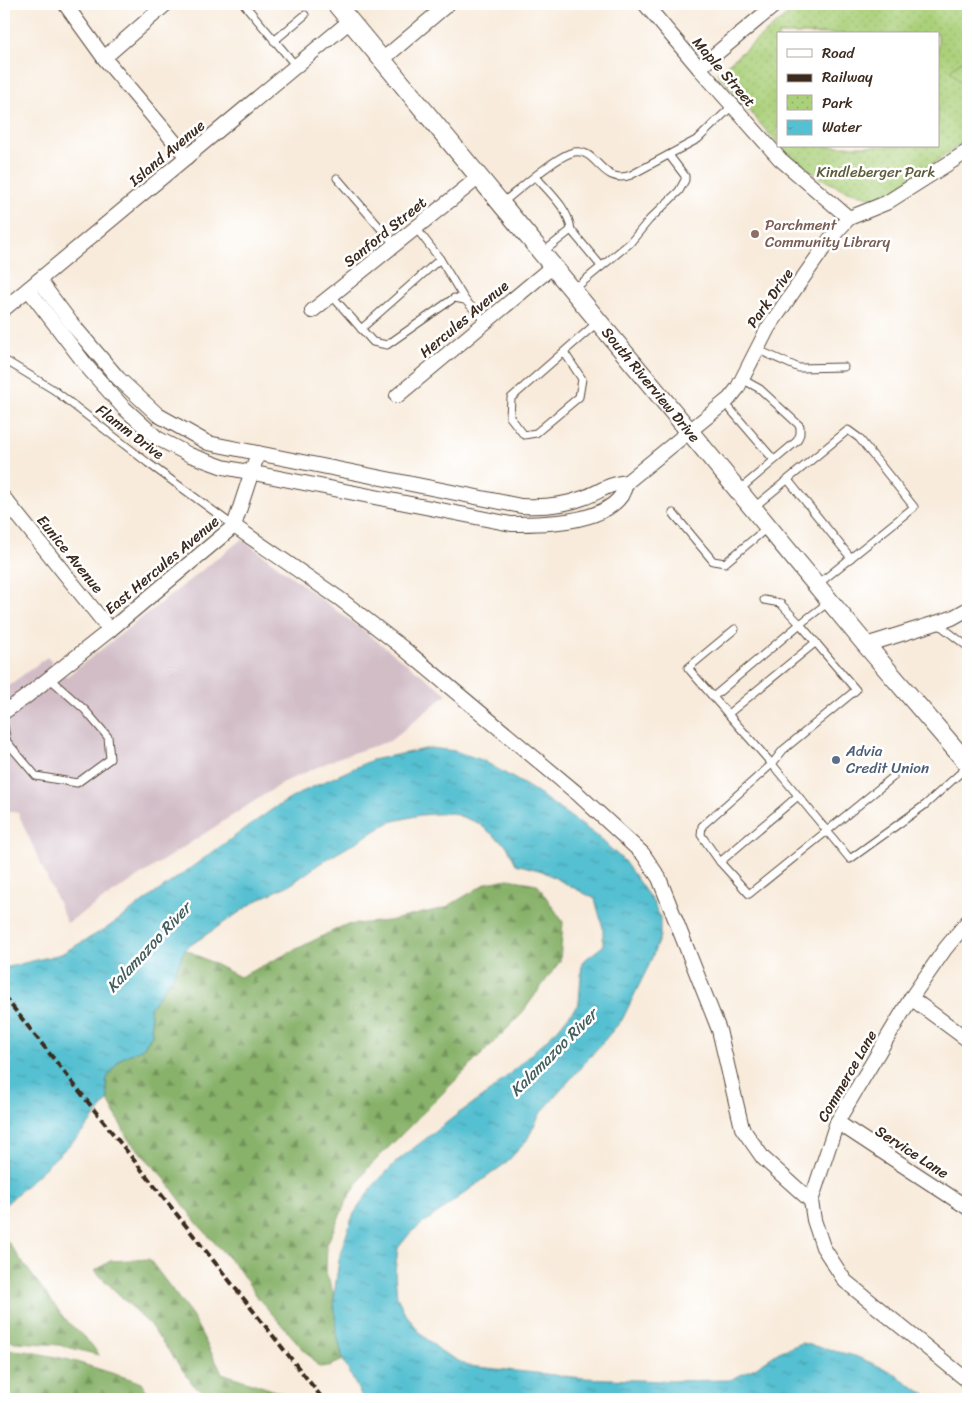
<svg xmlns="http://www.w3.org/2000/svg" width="972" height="1403" font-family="Sriracha,sans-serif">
<defs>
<pattern id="forest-firs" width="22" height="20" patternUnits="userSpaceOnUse" patternTransform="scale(1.25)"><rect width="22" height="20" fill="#88b26a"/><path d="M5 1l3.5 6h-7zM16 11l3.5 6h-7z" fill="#709157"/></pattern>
<pattern id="park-dots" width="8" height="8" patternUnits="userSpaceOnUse" patternTransform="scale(1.25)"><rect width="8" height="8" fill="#abd07a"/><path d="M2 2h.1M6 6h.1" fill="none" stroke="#94b369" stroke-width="1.8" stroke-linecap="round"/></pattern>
<pattern id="water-ripples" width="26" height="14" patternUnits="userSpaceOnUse" patternTransform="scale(1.25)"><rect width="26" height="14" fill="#55c0d1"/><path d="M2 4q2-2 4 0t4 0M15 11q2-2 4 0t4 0" fill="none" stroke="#489ca9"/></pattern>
</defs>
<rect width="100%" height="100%" fill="#fff"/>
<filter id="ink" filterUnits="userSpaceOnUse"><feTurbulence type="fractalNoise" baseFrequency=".02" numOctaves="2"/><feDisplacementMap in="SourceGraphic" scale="10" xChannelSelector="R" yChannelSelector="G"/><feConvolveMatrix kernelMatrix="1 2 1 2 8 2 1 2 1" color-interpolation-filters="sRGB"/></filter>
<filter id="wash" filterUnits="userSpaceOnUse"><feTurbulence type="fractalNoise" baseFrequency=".0096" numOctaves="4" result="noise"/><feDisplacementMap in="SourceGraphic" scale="20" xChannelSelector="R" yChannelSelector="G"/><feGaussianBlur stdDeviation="1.12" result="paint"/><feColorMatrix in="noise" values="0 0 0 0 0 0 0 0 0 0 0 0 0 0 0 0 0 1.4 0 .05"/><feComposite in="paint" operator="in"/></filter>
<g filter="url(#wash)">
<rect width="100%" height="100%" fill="#f8ebdb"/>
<polygon fill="#d2bdc7" points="242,539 447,694 390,741 340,757 284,782 67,923 18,813 4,810 4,689 47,657 66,677"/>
<g fill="url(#forest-firs)" stroke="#626e44">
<polygon points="508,879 537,884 563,922 560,961 519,1017 367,1169 347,1200 327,1244 326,1272 334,1295 336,1329 343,1360 330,1366 319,1367 259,1299 239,1270 196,1222 165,1179 128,1139 108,1100 106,1080 120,1059 143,1048 152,1035 150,1008 174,974 185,949 240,977 345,925 388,921 445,908 487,883"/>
<polygon points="4,1237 64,1318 91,1344 99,1355 59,1345 4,1341"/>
<polygon points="149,1259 192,1316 222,1373 299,1399 219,1399 195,1387 150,1325 95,1271 110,1261"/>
<polygon points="4,1349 32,1352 70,1360 140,1382 154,1399 4,1399"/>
</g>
<path fill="url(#park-dots)" stroke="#737d4c" d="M 800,4 L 968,4 L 968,139 L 883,199 C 844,195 807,174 780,146 L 938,146 L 938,34 L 778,34 L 778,144 L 774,140 L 717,73 Z"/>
<polygon fill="#abd07a" stroke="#737d4c" points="968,56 968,91 950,70"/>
<polygon fill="url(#water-ripples)" stroke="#487578" points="430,748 455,751 482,760 532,789 597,836 624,861 653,902 660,917 660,936 650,963 622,1020 540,1114 527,1140 506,1163 411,1232 398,1248 395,1272 397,1297 405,1313 422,1335 442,1352 468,1366 583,1378 663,1381 730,1380 755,1368 779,1352 802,1343 855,1356 890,1371 931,1399 363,1399 343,1360 336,1329 334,1295 340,1254 353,1215 372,1187 397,1161 459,1113 491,1091 558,1029 579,1003 582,962 603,946 603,928 595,899 542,871 516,864 507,846 478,823 452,813 420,815 390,822 319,864 293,883 256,901 185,949 174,974 150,1008 152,1034 143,1048 120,1059 106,1080 108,1100 82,1133 4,1206 4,968 61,954 107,928 274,808 304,791 372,760"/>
</g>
<g filter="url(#ink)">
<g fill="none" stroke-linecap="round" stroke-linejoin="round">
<defs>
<g id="service">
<polyline points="244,4 296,66"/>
<polyline points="274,41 305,15"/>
<path d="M 536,177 C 549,192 569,209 571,230 L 542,253"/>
<polyline points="337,178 395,245"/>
<path d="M 501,204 C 516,192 557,155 574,152 C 598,148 601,186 631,175 L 698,139 L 732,106"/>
<polyline points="416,228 440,259 465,300"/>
<polyline points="571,230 601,266"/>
<polyline points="573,290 630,243 649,220 679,191 685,180 685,176 669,155"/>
<polyline points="332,296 373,342 387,345 454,298 465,300 486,322"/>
<polyline points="361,329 440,259"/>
<polyline points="756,349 799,368 844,367"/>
<polyline points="564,352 582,379 579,397 536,433 524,435 510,417 511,398 599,321"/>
<polyline points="8,362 54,390 148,463 234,526"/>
<polyline points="725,403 774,460"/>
<polyline points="788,480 851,558"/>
<polyline points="739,490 797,441 800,434 800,426 760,389 742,379"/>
<polyline points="753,508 848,430 859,438 914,507 817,585"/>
<polyline points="673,513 713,561 725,563 768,527"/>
<polyline points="830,601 800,624 856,690 783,750 772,764 827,831 893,777"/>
<polyline points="937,623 968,647"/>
<polyline points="713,697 688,668 735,629"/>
<polyline points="728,714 816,642"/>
<polyline points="4,726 7,742 36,776 77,783 110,759 108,737 85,710 49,678"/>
<polyline points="798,796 720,862 749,894 827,831 850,859 925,805 968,766"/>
<polyline points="720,862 701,835 702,826 772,764 713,697 800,624 780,603 764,600"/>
</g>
<g id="minor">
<polyline points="65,4 104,58 187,157"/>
<polyline points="645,4 699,68 780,159 849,218"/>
<polyline points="104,58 166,4"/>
<polyline points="382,60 448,4"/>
<polyline points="699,68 776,4"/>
<path d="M 39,280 L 72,324 L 118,378 L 158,415 L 208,443 L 521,506 C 542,507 563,506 583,498 C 600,492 607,484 627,482"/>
<path d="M 28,289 L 89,369 L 123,407 L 157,438 L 190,455 L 223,467 L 511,524 C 542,524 601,524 621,496 C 623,493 625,487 627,482 L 729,399 L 737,389 L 768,328 L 830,239 L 849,218 L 886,203 L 968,151"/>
<polyline points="4,309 350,21"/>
<polyline points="312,311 478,178"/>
<polyline points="397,396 553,266"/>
<polyline points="4,498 110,630"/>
<polyline points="234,526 340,599 403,648 578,794 643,854 659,878 719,1030 742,1128 763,1158 811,1201"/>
<polyline points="866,645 952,618 968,609"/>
<polyline points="4,712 23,699 110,630 234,526 258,453"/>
<polyline points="968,921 945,949 911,998 837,1122 811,1201 814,1220 823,1247 845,1281 968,1381"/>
<polyline points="911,998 968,1040"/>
<polyline points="837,1122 968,1208"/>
</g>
<g id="tertiary">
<path id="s1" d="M 336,4 L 866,645 L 968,764"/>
</g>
</defs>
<use href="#service" stroke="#57473a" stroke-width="9"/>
<use href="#minor" stroke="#57473a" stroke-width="16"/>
<use href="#tertiary" stroke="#57473a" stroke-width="20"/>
<use href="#service" stroke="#fff" stroke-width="7"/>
<use href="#minor" stroke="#fff" stroke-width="14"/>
<use href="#tertiary" stroke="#fff" stroke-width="18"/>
<polyline stroke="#3b2a1e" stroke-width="4" stroke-dasharray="8 4" stroke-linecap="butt" points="4,996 323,1399"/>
</g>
</g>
<circle fill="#8d6e63" stroke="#fff" stroke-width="2" cx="755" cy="234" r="5"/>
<circle fill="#5c6f8a" stroke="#fff" stroke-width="2" cx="836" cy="760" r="5"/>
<g text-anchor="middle" stroke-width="5" stroke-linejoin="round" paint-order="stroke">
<g font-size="15" fill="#3b2a1e" stroke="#fff">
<text transform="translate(724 72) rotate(49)" y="5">Maple Street</text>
<text transform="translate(167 153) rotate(-40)" y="5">Island Avenue</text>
<text transform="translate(385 232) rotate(-39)" y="5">Sanford Street</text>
<text transform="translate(770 298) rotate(-55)" y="5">Park Drive</text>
<text transform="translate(464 319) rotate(-40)" y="5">Hercules Avenue</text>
<text dy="5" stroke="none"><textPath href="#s1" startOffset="494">South Riverview Drive</textPath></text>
<text transform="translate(130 432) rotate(37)" y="5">Flamm Drive</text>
<text transform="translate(70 554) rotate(51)" y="5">Eunice Avenue</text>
<text transform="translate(162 565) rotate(-40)" y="5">East Hercules Avenue</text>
<text transform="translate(847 1076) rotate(-60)" y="5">Commerce Lane</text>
<text transform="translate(912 1152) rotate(33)" y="5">Service Lane</text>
</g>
<g font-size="15" fill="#5d5c3a" stroke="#fff">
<text x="876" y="177">Kindleberger Park</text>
</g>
<g font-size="15" fill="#785e54" stroke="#fff" text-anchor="start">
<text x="765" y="230">Parchment<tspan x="765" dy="17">Community Library</tspan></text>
</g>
<g font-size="15" fill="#4e5e75" stroke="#fff" text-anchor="start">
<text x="846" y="756">Advia<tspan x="846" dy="17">Credit Union</tspan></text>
</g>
<g font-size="16" font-style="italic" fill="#445e5d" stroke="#fff">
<text transform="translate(148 947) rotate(-47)" y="6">Kalamazoo River</text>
<text transform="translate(553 1052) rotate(-45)" y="6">Kalamazoo River</text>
</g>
</g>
<rect width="972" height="1403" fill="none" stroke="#fff" stroke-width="20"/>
<rect x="777" y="32" width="162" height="115" fill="#ffffff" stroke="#b1aaa5"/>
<rect x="787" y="49" width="25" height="8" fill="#ffffff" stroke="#b1aaa5"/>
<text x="822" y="58" font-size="15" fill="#3b2a1e">Road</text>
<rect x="787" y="74" width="25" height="8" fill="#3b2a1e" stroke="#b1aaa5"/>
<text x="822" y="82" font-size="15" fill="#3b2a1e">Railway</text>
<rect x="787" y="95" width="25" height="15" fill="url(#park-dots)" stroke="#b1aaa5"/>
<text x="822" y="108" font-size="15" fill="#3b2a1e">Park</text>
<rect x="787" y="120" width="25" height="15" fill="url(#water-ripples)" stroke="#b1aaa5"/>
<text x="822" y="132" font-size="15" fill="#3b2a1e">Water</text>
</svg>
